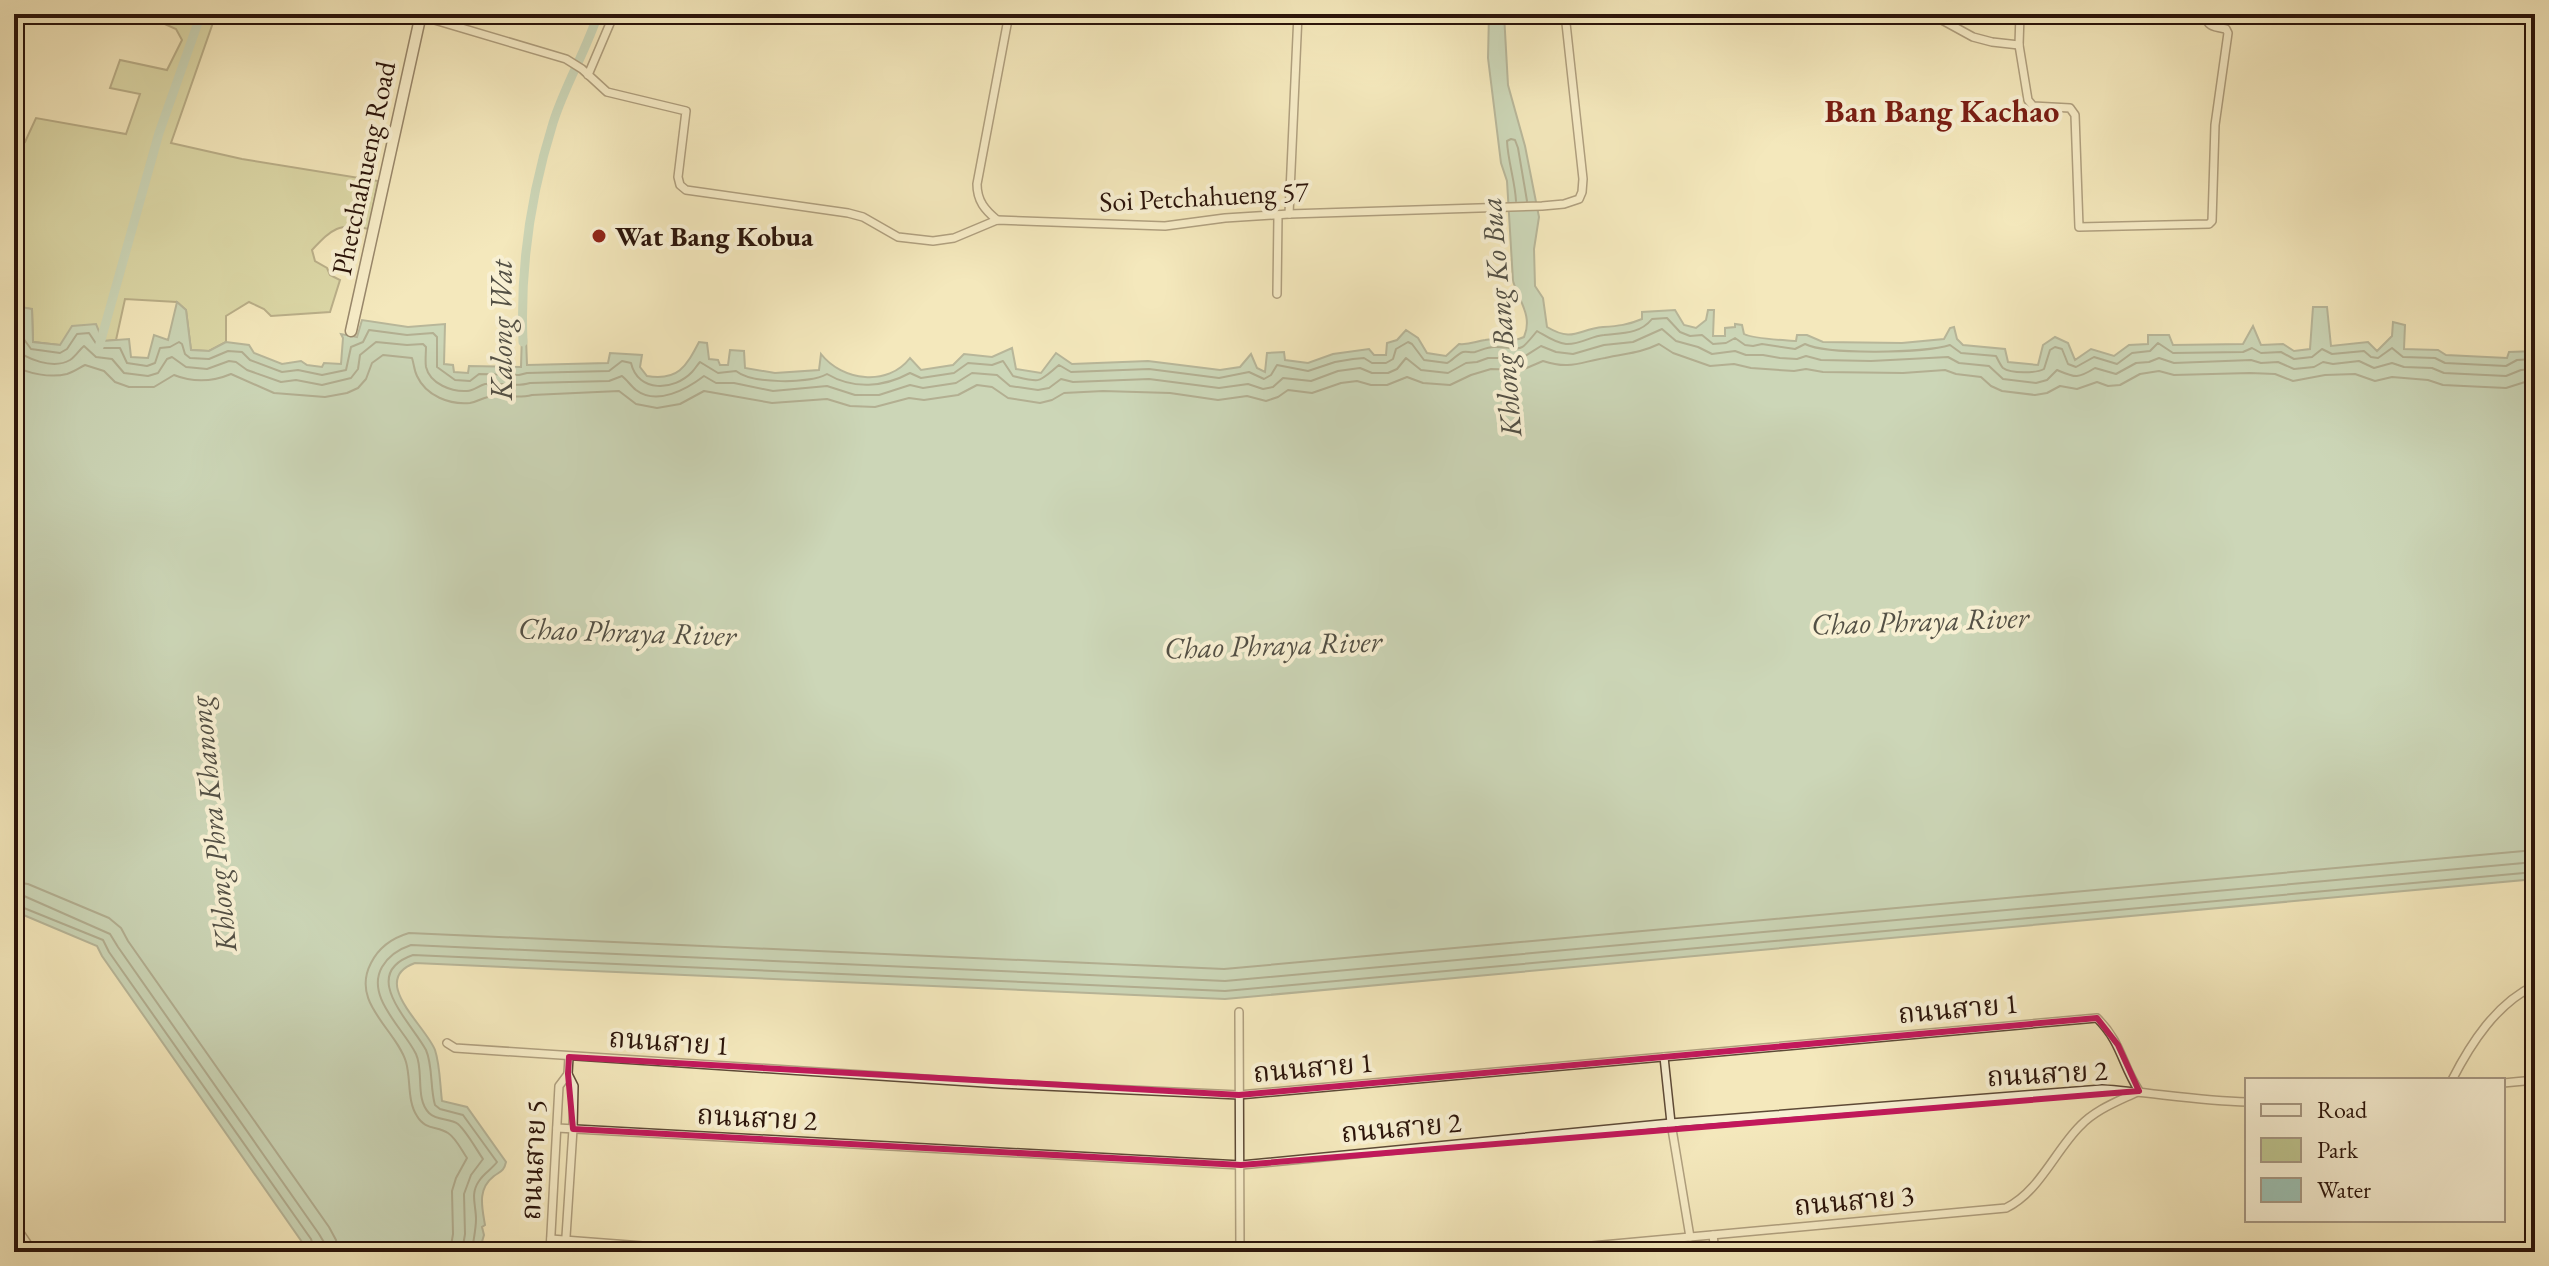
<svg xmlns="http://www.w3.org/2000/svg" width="2549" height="1266" font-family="'EB Garamond','Noto Serif Thai',serif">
<rect width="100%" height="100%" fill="#f4e8bc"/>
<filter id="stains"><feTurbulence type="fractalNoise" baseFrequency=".0025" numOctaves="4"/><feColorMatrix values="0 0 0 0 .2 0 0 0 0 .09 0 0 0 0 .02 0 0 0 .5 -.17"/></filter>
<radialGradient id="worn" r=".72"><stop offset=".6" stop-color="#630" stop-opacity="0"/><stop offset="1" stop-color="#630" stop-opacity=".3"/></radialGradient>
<path fill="#bec58f" stroke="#746c4c" stroke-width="2" d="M 150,14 L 216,14 L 171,143 L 242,159 L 378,181 L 369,229 C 338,223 333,228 312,250 L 315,261 L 327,268 L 330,275 L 340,280 L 330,312 L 271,316 L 264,309 L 249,302 L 226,316 L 226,342 L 209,351 L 191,350 L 186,310 L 177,302 L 125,299 L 116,340 L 60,345 L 33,342 L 32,309 L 21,308 L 18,330 L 14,332 L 14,139 L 25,142 L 36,118 L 126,134 L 140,94 L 110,88 L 120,60 L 167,70 L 182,40 L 176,29 L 149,17 Z"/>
<path fill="#9cc0b2" stroke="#6f7b6f" stroke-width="2" d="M 1489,14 L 1504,14 L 1508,85 L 1525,146 L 1539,217 L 1534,249 L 1535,286 L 1543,298 L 1547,327 C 1574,343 1578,329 1603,327 C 1618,326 1628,325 1642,319 L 1642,312 L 1675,310 L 1684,325 L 1696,328 L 1706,320 L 1708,310 L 1714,310 L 1713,336 L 1725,336 L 1725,328 L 1735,327 L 1735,324 L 1742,325 L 1744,334 C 1753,339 1784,340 1796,341 L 1797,335 L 1807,335 L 1823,342 L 1902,343 L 1944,339 L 1950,328 L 1954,327 L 1957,339 L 1963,345 L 2005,349 L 2008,362 L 2038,365 L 2043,345 L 2055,337 L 2068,343 L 2075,360 L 2091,349 L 2114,356 L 2129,345 L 2148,344 L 2148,335 L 2169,335 L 2173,345 L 2243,344 L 2253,326 L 2261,345 L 2283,344 L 2294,351 L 2310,349 L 2313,307 L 2327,307 L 2331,346 L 2368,342 L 2377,351 L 2392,336 L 2393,322 L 2405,325 L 2404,349 L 2438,350 L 2446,355 L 2507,358 L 2509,352 L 2535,351 L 2535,879 L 1225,999 L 415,963 C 368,980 426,1026 435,1050 C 440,1065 440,1085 442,1101 L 467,1107 L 506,1162 C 504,1171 501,1171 494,1176 C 477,1189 482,1207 485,1225 L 482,1227 L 484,1235 L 479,1252 L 309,1252 L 102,956 L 97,946 L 14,911 L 14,332 L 18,329 L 21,307 L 32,309 L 33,342 L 60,345 L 72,326 L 96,324 L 103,341 L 129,339 L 131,357 L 148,358 L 154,335 L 168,340 L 177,302 L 186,310 L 191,350 L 209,351 L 226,342 L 249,345 L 254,353 L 282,364 L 301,361 L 307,365 L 322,367 L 324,363 L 341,364 L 343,338 L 341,334 L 357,337 L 362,320 L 408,327 L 445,324 L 444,364 L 453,365 L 454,372 L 468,373 L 469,366 L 521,367 L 522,333 L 526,337 L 527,365 L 608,363 L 610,353 L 642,355 L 640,367 L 647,376 C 678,381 686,367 699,342 L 707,343 L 709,359 L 718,360 L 720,365 L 728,365 L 730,350 L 744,351 L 745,368 L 775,373 L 819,370 L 821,354 C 842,381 888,387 910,358 L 921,370 L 953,365 L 964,354 L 992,357 L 1012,348 L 1016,369 L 1041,373 L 1056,353 L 1072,364 L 1148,361 L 1220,370 L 1240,367 L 1251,354 L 1257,368 L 1265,372 L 1267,353 L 1284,352 L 1285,360 L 1308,363 L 1333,354 L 1369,349 L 1374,355 L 1386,355 L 1387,343 L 1397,340 L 1406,330 L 1418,338 L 1427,353 L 1446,356 L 1459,344 C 1469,345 1474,342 1485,340 C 1499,337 1510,344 1524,337 C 1533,316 1519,301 1513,281 L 1507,181 L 1501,163 L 1488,58 Z"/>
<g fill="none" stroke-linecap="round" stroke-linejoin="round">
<g stroke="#646a5e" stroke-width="2">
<path d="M 1516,201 C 1515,181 1508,162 1507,141 L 1511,139 L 1515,140 L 1518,148 L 1527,201"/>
<path d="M 14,338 L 23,338 L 31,349 L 60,353 L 67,349 L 77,334 L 89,333 L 99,348 L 120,348 L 127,363 L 147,366 L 155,363 L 160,348 L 170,347 L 179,342 L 182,344 L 185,354 L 190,358 L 209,359 L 228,351 L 242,352 L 250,360 L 282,372 L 298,370 L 322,375 L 346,370 L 351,347 L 363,342 L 369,330 L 407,335 L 433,333 L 437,337 L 437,367 L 455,380 L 470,381 L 479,374 L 519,375 L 527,373 L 609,371 L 622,361 L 631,363 C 638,393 674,391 692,372 C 695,369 697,365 700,362 L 718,373 L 736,371 C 752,384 809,384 827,374 C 854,390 884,387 910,373 L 921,378 L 954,373 L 968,363 L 992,365 L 1003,361 L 1013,376 C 1042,383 1037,383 1059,365 L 1071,372 L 1149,369 L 1219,378 L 1249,372 L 1264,379 L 1271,375 L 1277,365 L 1308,371 L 1335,362 L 1353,359 L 1364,358 L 1372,363 L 1386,363 L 1393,359 L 1396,349 L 1408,342 L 1412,344 L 1424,360 L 1447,363 C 1452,361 1457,354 1463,352 C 1467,351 1471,353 1475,352 C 1482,350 1487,347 1494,347 C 1523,347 1517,356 1537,331 C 1546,336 1555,343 1566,344 C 1580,345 1591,336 1604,335 C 1622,333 1640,334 1652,319 L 1667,318 L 1680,332 L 1690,336 L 1702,335 L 1713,344 L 1726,343 L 1735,338 L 1745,345 L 1753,346 L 1762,344 L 1795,349 L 1805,344 C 1827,355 1925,353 1950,345 L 1961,353 L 1996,356 C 1997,358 2002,367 2003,368 C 2011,374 2037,373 2044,369 L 2050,350 L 2055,347 L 2062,349 L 2068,364 L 2076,367 L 2094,357 L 2117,364 L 2132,353 L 2150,351 L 2158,343 L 2173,353 L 2243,352 L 2252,348 L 2261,353 L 2281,352 L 2294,359 L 2312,357 L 2322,349 L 2332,354 L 2364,351 L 2371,357 L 2378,358 L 2392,348 L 2403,357 L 2435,358 L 2445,363 L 2506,366 L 2517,360 L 2535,359"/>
<path d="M 14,348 C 26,359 53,370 70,360 C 76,356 79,350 84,346 L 96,357 L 112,359 L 124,373 L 148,376 L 158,373 L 167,359 L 172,357 L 186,367 L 207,369 L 229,361 L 236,362 L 247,370 L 281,382 L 296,380 L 322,385 L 351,378 L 358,369 L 360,355 L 376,342 L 407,345 L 423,344 L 426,347 C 426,353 425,361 426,367 C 430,384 452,392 467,391 C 474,391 478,386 485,384 C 500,382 515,388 530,383 L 609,381 L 622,376 C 627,380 631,386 636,390 C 657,406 687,389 704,376 L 716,383 L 734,383 L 773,391 L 827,386 L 855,395 L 879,395 L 910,385 L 923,388 L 956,383 L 972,373 L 997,375 L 1010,386 L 1038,390 L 1049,388 L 1061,379 L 1073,382 L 1149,379 L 1219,388 L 1248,384 L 1263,389 L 1273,387 L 1283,378 L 1311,381 L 1338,371 L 1360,368 L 1372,373 L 1388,373 L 1397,369 L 1406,358 L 1421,370 L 1448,373 L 1466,363 L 1477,362 L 1488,358 L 1522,358 L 1541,346 L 1556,352 L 1573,354 L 1604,345 L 1633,342 L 1662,329 L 1676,341 L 1698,347 L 1712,354 L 1735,351 L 1746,355 L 1763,355 L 1780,358 L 1797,359 L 1806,356 L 1821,360 L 1871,361 L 1948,357 L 1959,363 L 1989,366 L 2003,379 L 2036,383 L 2047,380 L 2057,370 C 2076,378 2077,379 2095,368 L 2116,374 L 2136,363 L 2149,362 L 2159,358 L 2174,363 L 2251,360 L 2261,363 L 2278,362 L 2294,369 L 2314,367 L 2323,362 L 2333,364 L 2359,361 L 2374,368 L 2392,363 L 2404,367 L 2432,368 L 2444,373 L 2506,376 L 2521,370 L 2535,369"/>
<path d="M 14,365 C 27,374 51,378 67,374 C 74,372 79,368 85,365 L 104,371 L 115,382 L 129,387 L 154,387 L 174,375 C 194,383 212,382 231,374 L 274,393 L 325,397 L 347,393 L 358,388 L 366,379 L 372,363 L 383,355 L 412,358 C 414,364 414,370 417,376 C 426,396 450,405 470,403 C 477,402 482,398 488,397 C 503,394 517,399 532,395 L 619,391 L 636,404 L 657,408 L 680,404 L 704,391 L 772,403 L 827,399 L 850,406 L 875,407 L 909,398 L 924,400 L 958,395 L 977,385 L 992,387 L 1008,398 L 1040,403 L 1052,400 L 1064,393 L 1103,391 L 1170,393 L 1218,400 L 1247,396 L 1266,401 L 1278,397 L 1288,390 L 1312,393 L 1341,383 L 1357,381 L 1371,385 L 1387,385 L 1407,377 L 1423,383 L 1450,385 L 1471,375 L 1491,369 L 1522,370 L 1543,361 C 1570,370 1580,362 1605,358 C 1626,353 1638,354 1659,344 L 1673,353 L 1710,366 L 1734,364 L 1751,368 L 1794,371 L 1806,369 L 1823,372 L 1903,373 L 1945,370 L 1956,374 L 1981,377 L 1991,386 L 2002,391 L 2035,395 L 2047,393 L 2060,386 L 2077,389 L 2097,382 L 2108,386 L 2120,385 L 2140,374 L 2159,371 L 2174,375 L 2250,373 L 2275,374 L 2293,381 L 2325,375 L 2355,374 L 2375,381 L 2392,377 L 2428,380 L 2443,385 L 2506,388 L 2525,382 L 2535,381"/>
<polyline points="14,882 28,884 109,918 121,928 128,941 329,1227 336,1240 338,1252"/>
<polyline points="14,894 24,896 110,934 118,947 319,1234 325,1244 325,1252"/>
<polyline points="14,904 103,940 109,952 311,1239 315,1252"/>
<path d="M 450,1252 L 453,1234 L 452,1191 L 456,1178 L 467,1158 C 462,1151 456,1138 448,1133 C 437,1126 425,1130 417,1116 C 407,1101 411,1079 406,1062 C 396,1029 350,1003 371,963 C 379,947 392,938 409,933 L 1224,969 L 2535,850"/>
<path d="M 462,1252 L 465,1234 L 464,1194 L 471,1175 L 483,1159 C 476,1149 467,1132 458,1124 C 450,1118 437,1121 429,1113 C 415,1099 424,1071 416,1054 C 404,1029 365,997 382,967 C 389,955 399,949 411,945 L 1225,981 L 2535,862"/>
<path d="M 472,1252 C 473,1241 476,1230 476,1219 C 476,1205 470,1194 479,1181 C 484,1173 492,1169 497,1162 L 463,1115 L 440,1109 L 435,1105 C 430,1088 433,1066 426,1050 C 411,1022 358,974 413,955 L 1225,991 L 2535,872"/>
</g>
<g stroke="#9cc0b2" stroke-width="9">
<path d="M 523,342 C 520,268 531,193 553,123 C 565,85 586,51 598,14"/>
<polyline points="99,347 159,133 201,14"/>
</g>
<defs>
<g id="street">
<polyline points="1931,14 1973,37 1992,42 2019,45"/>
<path d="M 2020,14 L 2019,45 L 2028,100 L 2033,106 L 2070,108 L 2075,115 L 2079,227 L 2209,224 L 2212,221 L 2215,125 L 2228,33 L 2226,29 C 2214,27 2207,27 2205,14"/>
<polyline points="421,16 566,59 582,69 607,92 686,111 678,177 680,185 686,190 848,213 863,217 898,237 933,241 954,238 997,220 1165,226 1225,218 1289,214 1542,206 1564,204 1579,199 1582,192 1583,179 1565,14"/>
<polyline points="588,75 614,14"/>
<polyline points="1289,214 1298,14"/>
<path d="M 997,220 C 985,210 977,201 977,184 L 1009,14"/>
<polyline points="1277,294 1278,215"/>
<polyline points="1239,1012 1240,1252"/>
<path d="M 447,1043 L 455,1048 L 1000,1084 L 1239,1095 L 2097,1018 C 2122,1043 2121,1063 2139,1091 C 2119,1101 2096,1109 2080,1126 C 2055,1151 2039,1192 2006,1208 L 1526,1252"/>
<polyline points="1664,1057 1671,1123 1690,1237"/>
<path d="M 2452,1080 C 2471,1043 2496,1004 2535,985"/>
<polyline points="2503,1083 2535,1080"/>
<path d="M 557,1128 L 1241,1165 L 1671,1123 L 2102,1089 C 2150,1092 2198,1101 2247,1102"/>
<polyline points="14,1224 33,1252"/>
<polyline points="1713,1235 1715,1252"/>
<polyline points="551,1239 721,1252"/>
<polyline points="14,1250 15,1252"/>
<polyline points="550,1252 559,1086 568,1074 569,1057"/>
<polyline points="565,1252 573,1129 574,1086 568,1074"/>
</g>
<polyline id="secondary" points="351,331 421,14"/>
</defs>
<use href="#street" stroke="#5d4936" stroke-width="10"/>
<use href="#secondary" stroke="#2b140a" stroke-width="13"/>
<use href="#street" stroke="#f8f0d3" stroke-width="7"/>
<use href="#secondary" stroke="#f8f0d3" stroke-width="10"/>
</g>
<path d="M0 0H2549V1266H0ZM 2097,1018 L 2118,1045 L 2139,1091 L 1241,1165 L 573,1129 L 568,1074 L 569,1057 L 1239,1095 Z" fill="#f4e8bc" fill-opacity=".55" fill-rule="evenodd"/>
<path fill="none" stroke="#c2185b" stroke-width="6" stroke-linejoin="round" d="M 2097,1018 L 2118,1045 L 2139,1091 L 1241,1165 L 573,1129 L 568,1074 L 569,1057 L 1239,1095 Z"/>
<circle fill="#8f2418" stroke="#f8f0d3" stroke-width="3" cx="599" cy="236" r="8"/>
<g text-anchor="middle" stroke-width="8" stroke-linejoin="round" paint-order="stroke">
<g font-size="28" fill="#2b140a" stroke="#f8f0d3">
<text transform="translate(363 168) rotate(-78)" y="10">Phetchahueng Road</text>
<text transform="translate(1204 196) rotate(-3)" y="10">Soi Petchahueng 57</text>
<text transform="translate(1958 1008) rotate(-5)" y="10">ถนนสาย 1</text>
<text transform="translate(669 1041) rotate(4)" y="10">ถนนสาย 1</text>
<text transform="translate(1313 1067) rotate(-5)" y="10">ถนนสาย 1</text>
<text transform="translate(2047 1073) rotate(-3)" y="10">ถนนสาย 2</text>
<text transform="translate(757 1117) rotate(3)" y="10">ถนนสาย 2</text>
<text transform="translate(1401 1127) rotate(-5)" y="10">ถนนสาย 2</text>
<text transform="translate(533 1160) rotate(-87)" y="10">ถนนสาย 5</text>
<text transform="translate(1854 1200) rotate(-5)" y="10">ถนนสาย 3</text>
</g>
<g font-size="28" font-weight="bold" fill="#2b140a" stroke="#f8f0d3" text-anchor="start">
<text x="615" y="246">Wat Bang Kobua</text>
</g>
<g font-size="30" font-style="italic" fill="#535045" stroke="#f8f0d3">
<text transform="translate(1501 317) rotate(-95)" y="10">Khlong Bang Ko Bua</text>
<text transform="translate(502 330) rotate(-90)" y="10">Kalong Wat</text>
<text transform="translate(1920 621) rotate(-2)" y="10">Chao Phraya River</text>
<text transform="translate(627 632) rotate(2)" y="10">Chao Phraya River</text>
<text transform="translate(1273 645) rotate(-2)" y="10">Chao Phraya River</text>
<text transform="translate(213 824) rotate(-96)" y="10">Khlong Phra Khanong</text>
</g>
<g font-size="32" font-weight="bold" fill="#7a1f14" stroke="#f8f0d3">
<text x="1942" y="122">Ban Bang Kachao</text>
</g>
</g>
<rect width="2549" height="1266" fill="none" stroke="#f4e8bc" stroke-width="48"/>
<rect x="16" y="16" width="2517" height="1234" fill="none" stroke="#2b140a" stroke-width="4"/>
<rect x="24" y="24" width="2501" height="1218" fill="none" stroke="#2b140a" stroke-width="2"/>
<rect x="2245" y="1078" width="260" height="144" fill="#f8f0d3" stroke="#a69883" stroke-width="2"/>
<rect x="2261" y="1104" width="40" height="12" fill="#f8f0d3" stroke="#a69883" stroke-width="2"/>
<text x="2317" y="1118" font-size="24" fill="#2b140a">Road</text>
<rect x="2261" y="1138" width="40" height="24" fill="#bec58f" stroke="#a69883" stroke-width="2"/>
<text x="2317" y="1158" font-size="24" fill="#2b140a">Park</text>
<rect x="2261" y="1178" width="40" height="24" fill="#9cc0b2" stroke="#a69883" stroke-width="2"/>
<text x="2317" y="1198" font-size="24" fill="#2b140a">Water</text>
<rect width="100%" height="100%" filter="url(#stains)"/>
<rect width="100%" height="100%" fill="url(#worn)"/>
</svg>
